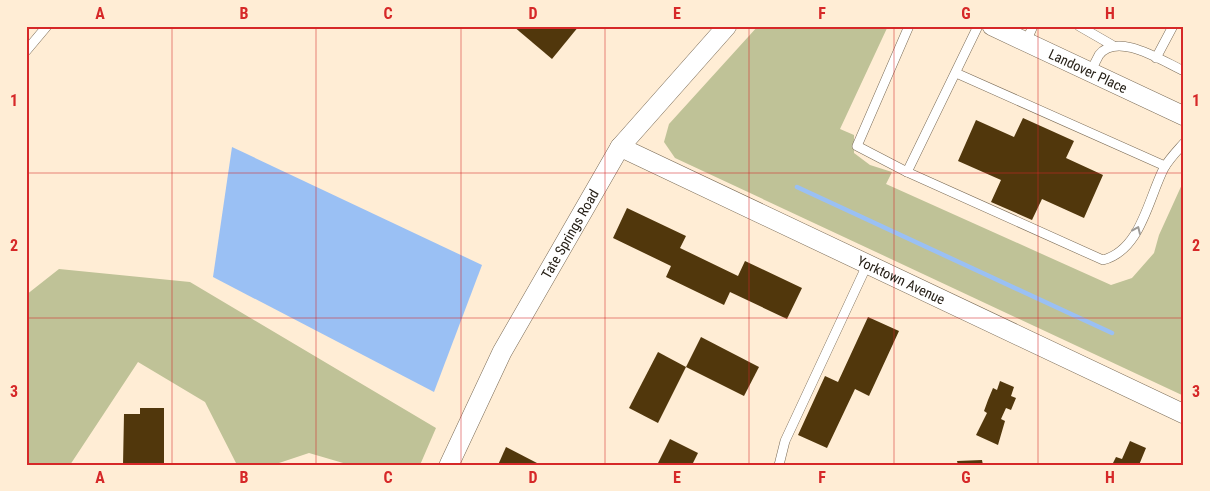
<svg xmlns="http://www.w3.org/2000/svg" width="1210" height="491" font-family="'Roboto Condensed',sans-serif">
<rect width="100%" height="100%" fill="#ffedd5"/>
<g fill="#bfc297">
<polygon points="758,26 888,26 840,129 854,135 854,153 870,165 892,172 886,184 1111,285 1132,278 1154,253 1159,235 1184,180 1184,396 675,158 664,142 669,124"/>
<polygon points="59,269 190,282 436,428 420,465 350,465 309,453 273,465 237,465 205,402 138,362 70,465 26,465 26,295"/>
</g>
<polygon fill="#9ac0f4" points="232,147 482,265 434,392 213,277"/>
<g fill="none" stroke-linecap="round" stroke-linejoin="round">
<polyline stroke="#9ac0f4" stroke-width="4.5" points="797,187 1112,333"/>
</g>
<g fill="#51370c">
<polygon points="513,26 579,26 552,59"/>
<polygon points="1023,118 1074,141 1066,158 1103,175 1084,218 1042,199 1032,220 991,202 1001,180 958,161 976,120 1014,137"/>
<polygon points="627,208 686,236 680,248 738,276 745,261 802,288 787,319 730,292 724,305 666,277 671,266 613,238"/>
<polygon points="868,317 899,331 869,396 855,389 827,448 798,435 825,376 838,382"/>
<polygon points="701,337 759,367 744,396 686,367"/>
<polygon points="658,352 686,367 658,423 629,408"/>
<polygon points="1000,381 1014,387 1011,396 1016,398 1011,410 1006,408 1001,419 1005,421 998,445 976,435 987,413 984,411 988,400 993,388 997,390"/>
<polygon points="140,408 164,408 164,465 123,465 124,414 140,414"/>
<polygon points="670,439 698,453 692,465 657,465"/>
<polygon points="1130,441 1146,448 1139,465 1112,465 1116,457 1122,459"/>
<polygon points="506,447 537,463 536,465 498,465"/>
<polygon points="982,460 983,465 958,465 957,461"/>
</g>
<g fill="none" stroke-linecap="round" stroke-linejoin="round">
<defs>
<g id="lane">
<path d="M 978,26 L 907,172 L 1103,260 C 1141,250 1148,199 1164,168 C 1169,159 1177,151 1184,143"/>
<polyline points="1079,26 1112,45"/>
<polyline points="1026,42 1033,26"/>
<polyline points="26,51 47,26"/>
<polyline points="1156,58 1173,26"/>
<polyline points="956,73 1165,166"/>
<path d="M 1091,73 C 1093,67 1096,60 1099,55 C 1117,31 1162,61 1184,71"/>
<polyline points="907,172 857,146 909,26"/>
<polyline points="779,465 785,441 867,265"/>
</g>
<g id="street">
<path id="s1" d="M 992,26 L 1184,116"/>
<path id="s2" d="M 620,147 L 1184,414"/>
<path id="s3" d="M 449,465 L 502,352 L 620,147 L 727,26"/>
</g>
</defs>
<use href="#lane" stroke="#7a6b56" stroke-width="10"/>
<use href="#street" stroke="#7a6b56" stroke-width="20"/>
<use href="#lane" stroke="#fff" stroke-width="9"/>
<use href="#street" stroke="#fff" stroke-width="19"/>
</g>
<defs><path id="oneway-chevron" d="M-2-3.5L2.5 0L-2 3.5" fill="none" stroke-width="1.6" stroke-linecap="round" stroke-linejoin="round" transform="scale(1.25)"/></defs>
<use stroke="#9e9b97" href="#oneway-chevron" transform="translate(1137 230) rotate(-66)"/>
<path fill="none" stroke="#d62828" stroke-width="1" stroke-opacity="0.55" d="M 172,26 L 172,465M 316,26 L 316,465M 461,26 L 461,465M 605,26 L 605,465M 749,26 L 749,465M 894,26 L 894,465M 1038,26 L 1038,465M 26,173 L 1184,173M 26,318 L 1184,318"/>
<g text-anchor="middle" stroke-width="5" stroke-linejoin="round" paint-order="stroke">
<g font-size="14" fill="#272118" stroke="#ffedd5">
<text dy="5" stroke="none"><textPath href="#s1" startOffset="106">Landover Place</textPath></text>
<text dy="5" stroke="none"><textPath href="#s3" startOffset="261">Tate Springs Road</textPath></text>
<text dy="5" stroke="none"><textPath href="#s2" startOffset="311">Yorktown Avenue</textPath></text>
</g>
</g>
<rect width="1210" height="491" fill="none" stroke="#ffedd5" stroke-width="55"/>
<rect x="28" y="28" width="1154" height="436" fill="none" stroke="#d62828" stroke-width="2"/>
<g font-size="16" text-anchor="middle" font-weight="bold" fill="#d62828">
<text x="100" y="19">A</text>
<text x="244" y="19">B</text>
<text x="388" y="19">C</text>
<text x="533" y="19">D</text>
<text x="677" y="19">E</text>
<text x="822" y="19">F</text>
<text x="966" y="19">G</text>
<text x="1110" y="19">H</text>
<text x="14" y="106">1</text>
<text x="1196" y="106">1</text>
<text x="14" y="251">2</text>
<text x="1196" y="251">2</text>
<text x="14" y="397">3</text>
<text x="1196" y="397">3</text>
<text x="100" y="483">A</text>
<text x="244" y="483">B</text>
<text x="388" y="483">C</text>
<text x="533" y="483">D</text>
<text x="677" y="483">E</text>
<text x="822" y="483">F</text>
<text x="966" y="483">G</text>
<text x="1110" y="483">H</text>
</g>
</svg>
